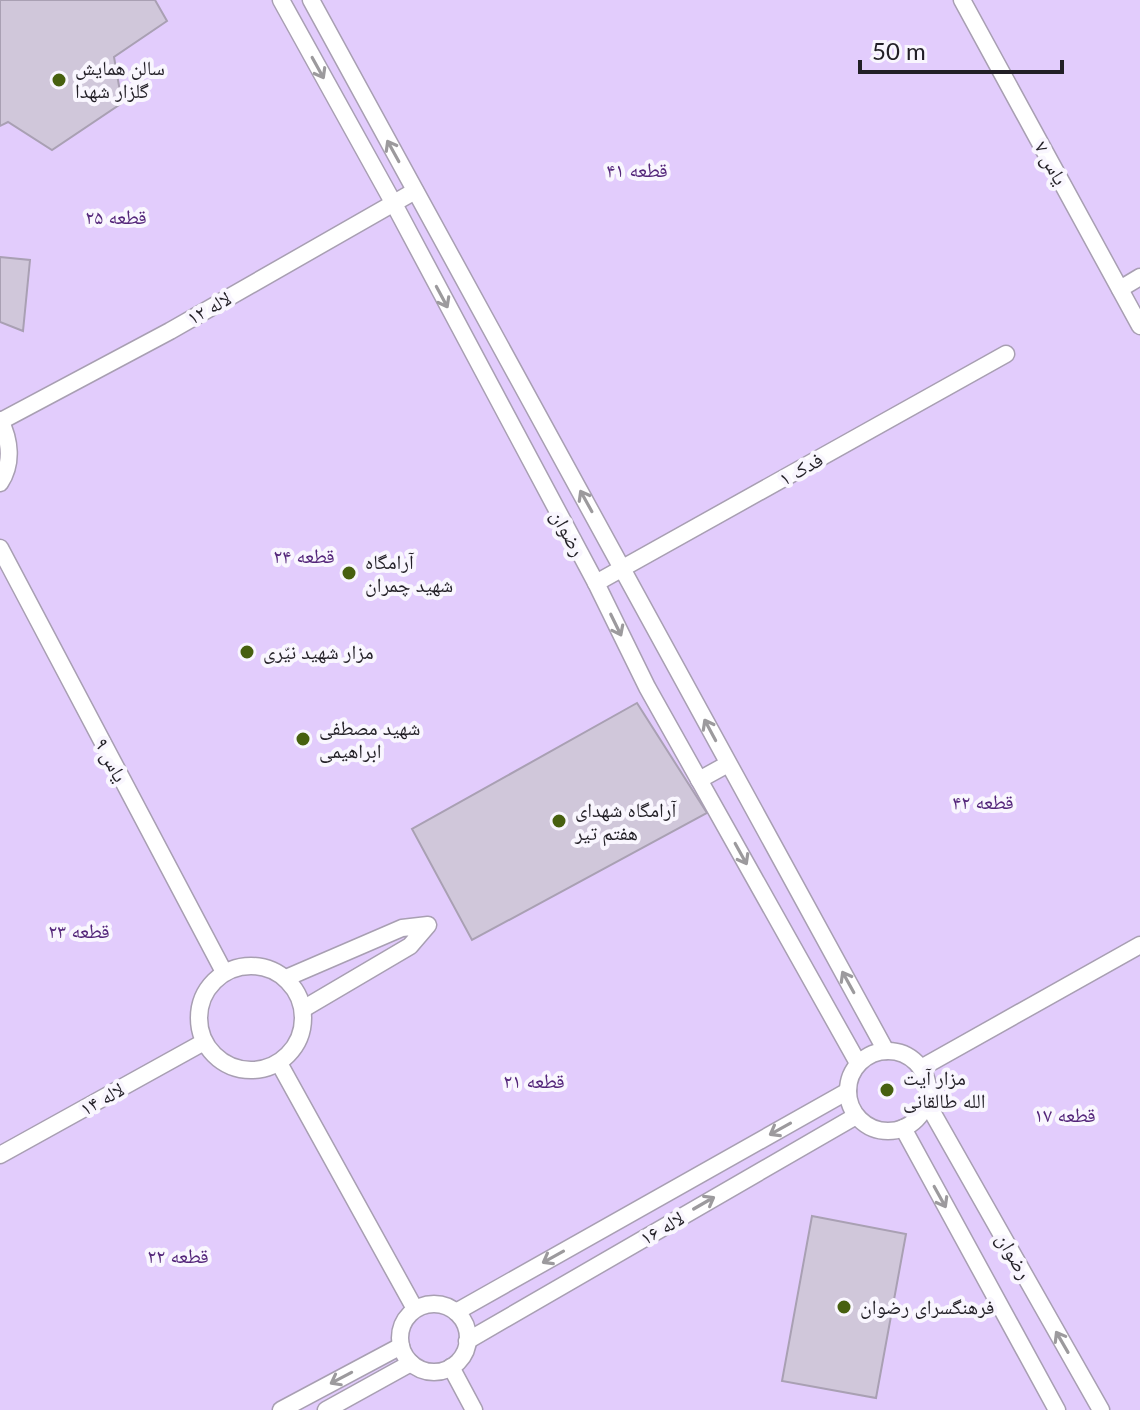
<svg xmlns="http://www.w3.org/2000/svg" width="1140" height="1410" font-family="Lato,'Noto Naskh Arabic',sans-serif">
<rect width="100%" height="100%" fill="#efe6fa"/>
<rect fill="#e2ccfc" x="0" y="0" width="1140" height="1410"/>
<g fill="#d0c7da" stroke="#a9a0b3" stroke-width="2">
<polygon points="0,0 155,0 167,21 114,57 122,103 52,150 8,122 0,126"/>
<polygon points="0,257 30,260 23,331 0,322"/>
<polygon points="637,703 707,813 472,940 412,829"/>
<polygon points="812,1216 906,1234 876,1398 782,1381"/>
</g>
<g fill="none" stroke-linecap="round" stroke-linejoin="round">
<defs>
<g id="service">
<polyline points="281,0 394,204 596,583 647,687 858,1063"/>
<polyline points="311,0 886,1051"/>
<polyline points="962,0 1140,326"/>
<polyline points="1120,289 1140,277"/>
<path d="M 0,420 C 10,440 13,463 0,483"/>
<polyline points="1,421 170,331 415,191"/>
<polyline points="0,548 224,972"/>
<polyline points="596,583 1006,354"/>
<polyline points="699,780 728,764"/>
<circle cx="251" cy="1018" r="52"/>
<polyline points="286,978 402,928 428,925 410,946 303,1009"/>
<circle cx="888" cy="1091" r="40"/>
<polyline points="279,1063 415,1309"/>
<polyline points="921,1068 1140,945"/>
<polyline points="927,1103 1101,1410"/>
<polyline points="903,1128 1057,1410"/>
<polyline points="0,1155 204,1042"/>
<circle cx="434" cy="1338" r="34"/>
<polyline points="456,1312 848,1091"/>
<polyline points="467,1341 856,1116"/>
<polyline points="451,1367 474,1410"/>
<polyline points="281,1410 401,1346"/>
<polyline points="326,1410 411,1363"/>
</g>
</defs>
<use href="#service" stroke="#a89fb2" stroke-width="19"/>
<use href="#service" stroke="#fff" stroke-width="16"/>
</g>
<defs><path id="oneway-shaft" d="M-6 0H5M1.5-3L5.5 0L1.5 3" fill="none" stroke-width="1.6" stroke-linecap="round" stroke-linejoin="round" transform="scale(2)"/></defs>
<g stroke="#9c9a9d">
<use href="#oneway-shaft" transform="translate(318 68) rotate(61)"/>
<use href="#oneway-shaft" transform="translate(393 151) rotate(-119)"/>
<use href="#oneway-shaft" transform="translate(442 297) rotate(62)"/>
<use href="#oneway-shaft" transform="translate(586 501) rotate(-119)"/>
<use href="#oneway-shaft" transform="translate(616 625) rotate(64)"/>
<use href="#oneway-shaft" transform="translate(710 730) rotate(-118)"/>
<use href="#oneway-shaft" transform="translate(741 854) rotate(61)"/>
<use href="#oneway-shaft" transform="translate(848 982) rotate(-119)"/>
<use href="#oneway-shaft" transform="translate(780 1129) rotate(151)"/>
<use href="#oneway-shaft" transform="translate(940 1197) rotate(61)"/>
<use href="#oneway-shaft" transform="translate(704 1203) rotate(-30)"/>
<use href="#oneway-shaft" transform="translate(553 1257) rotate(151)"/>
<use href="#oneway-shaft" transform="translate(1062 1342) rotate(-120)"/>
<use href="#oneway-shaft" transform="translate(341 1378) rotate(152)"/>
</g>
<g fill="#47600f" stroke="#f9f6fe" stroke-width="3">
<circle cx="59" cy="80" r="8"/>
<circle cx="349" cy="573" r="8"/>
<circle cx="247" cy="652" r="8"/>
<circle cx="303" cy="739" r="8"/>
<circle cx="559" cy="821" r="8"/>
<circle cx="887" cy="1090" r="8"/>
<circle cx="844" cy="1307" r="8"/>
</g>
<g text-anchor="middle" stroke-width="8" stroke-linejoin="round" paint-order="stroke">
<g font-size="20" fill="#221f26" stroke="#f9f6fe" text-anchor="start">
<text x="75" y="75">سالن همایش<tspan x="75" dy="23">گلزار شهدا</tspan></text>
<text x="365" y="569">آرامگاه<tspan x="365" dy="23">شهید چمران</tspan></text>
<text x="263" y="659">مزار شهید نیّری</text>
<text x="319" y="735">شهید مصطفی<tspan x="319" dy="23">ابراهیمی</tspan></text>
<text x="575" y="817">آرامگاه شهدای<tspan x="575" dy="23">هفتم تیر</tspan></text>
<text x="903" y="1085">مزار آیت<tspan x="903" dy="23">الله طالقانی</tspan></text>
<text x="860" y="1314">فرهنگسرای رضوان</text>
</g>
<g font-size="20" fill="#221f26" stroke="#f9f6fe">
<text transform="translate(1051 163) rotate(61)" y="7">یاس ۷</text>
<text transform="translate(209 308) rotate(-29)" y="7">لاله ۱۲</text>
<text transform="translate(801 469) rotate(-29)" y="7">فدک ۱</text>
<text transform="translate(568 533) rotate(61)" y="7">رضوان</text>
<text transform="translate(111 760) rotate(62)" y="7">یاس ۹</text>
<text transform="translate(102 1099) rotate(-29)" y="7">لاله ۱۴</text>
<text transform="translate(662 1228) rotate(-30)" y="7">لاله ۱۶</text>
<text transform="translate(1014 1256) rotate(60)" y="7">رضوان</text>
</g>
<g font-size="20" fill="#54267a" stroke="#f9f6fe">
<text x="637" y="177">قطعه ۴۱</text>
<text x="116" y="224">قطعه ۲۵</text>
<text x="304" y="563">قطعه ۲۴</text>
<text x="983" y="809">قطعه ۴۲</text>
<text x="79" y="938">قطعه ۲۳</text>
<text x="534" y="1088">قطعه ۲۱</text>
<text x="1065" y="1122">قطعه ۱۷</text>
<text x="178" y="1263">قطعه ۲۲</text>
</g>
</g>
<path d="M860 60v12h202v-12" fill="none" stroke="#221f26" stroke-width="4"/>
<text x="872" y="60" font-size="24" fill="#221f26" stroke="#f9f6fe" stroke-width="6" paint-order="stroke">50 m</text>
</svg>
